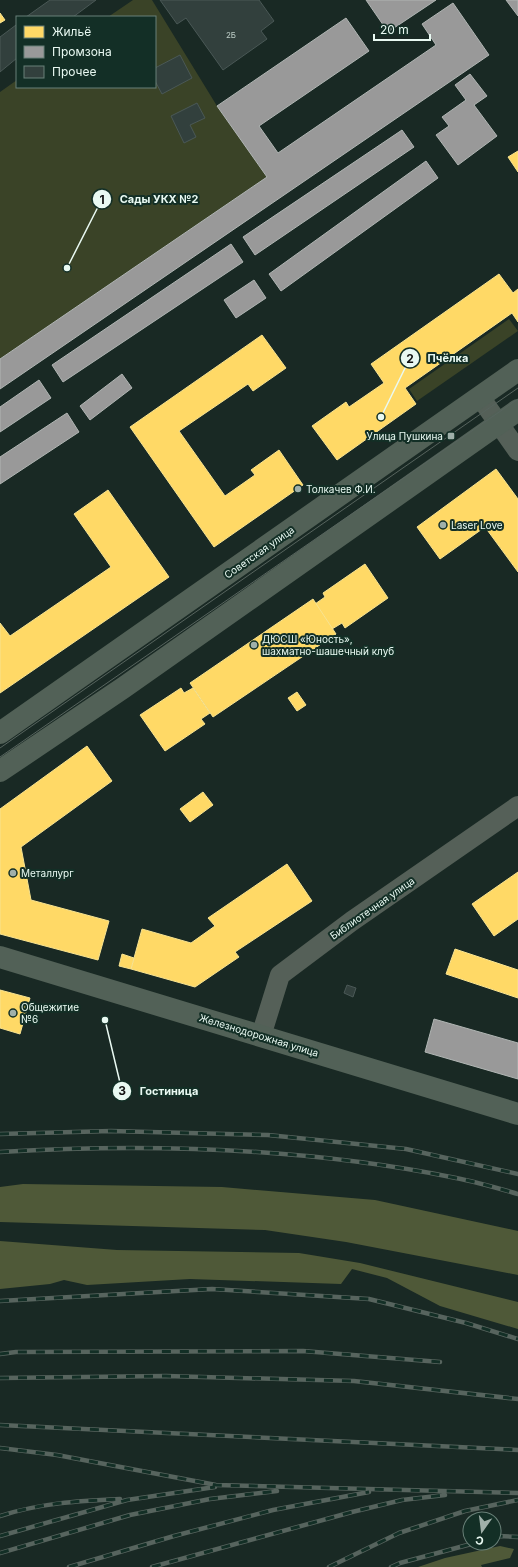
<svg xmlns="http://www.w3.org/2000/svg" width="518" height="1567" font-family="Inter,sans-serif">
<rect width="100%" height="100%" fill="#192924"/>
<g fill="#3a4327">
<polygon points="133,0 152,0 217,106 267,177 0,359 0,92 17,80 17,87 155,87 155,17 108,17"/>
<polygon points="509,319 518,331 417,401 409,389"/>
</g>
<g fill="#4f5938">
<polygon points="23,1184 222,1187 375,1200 518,1231 518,1275 346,1242 265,1230 0,1222 0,1187"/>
<polygon points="0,1241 117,1250 299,1253 360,1263 518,1302 518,1329 440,1306 387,1278 352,1269 341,1284 190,1279 87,1285 64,1280 50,1284 0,1289"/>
<polygon points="500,1546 514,1549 510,1558 481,1565 482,1567 418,1567 445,1558"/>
</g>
<g fill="#ffd966" stroke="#f8e390">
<polygon points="0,13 5,20 0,23"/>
<polygon points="518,151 518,172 508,157"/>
<polygon points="499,274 513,293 518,289 518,322 512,313 405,388 416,404 337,460 312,426 346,402 349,407 384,383 371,364"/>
<polygon points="262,335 286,368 253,391 248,384 179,431 225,496 255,475 251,470 279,450 303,485 214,547 130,427"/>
<polygon points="496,469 518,499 518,572 485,527 440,559 417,527"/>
<polygon points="108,490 169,577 0,693 0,623 10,636 111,567 74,514"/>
<polygon points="365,564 388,598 345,628 342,623 332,629 315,604 325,597 323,593"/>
<polygon points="313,599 336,634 213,717 190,683"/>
<polygon points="181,688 184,693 193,688 210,713 201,719 205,724 165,751 140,715"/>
<polygon points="297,692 306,705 297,711 288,698"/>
<polygon points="87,746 112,781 21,847 31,900 109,921 98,960 0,934 0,809"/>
<polygon points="203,792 213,805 190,822 180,809"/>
<polygon points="287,864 312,901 235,952 239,957 195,987 131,969 142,929 191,943 215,926 208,918"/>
<polygon points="518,872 518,919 494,936 472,904"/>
<polygon points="455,949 518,970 518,998 446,974"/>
<polygon points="122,954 134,958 131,969 119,966"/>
<polygon points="0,990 30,998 20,1034 0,1028"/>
</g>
<g fill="#999" stroke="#b1b6b4">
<polygon points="366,0 436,0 388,32"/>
<polygon points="506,0 518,0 518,16"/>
<polygon points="453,3 489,55 0,389 0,359 267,177 217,106 346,18 369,51 259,126 278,153 436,45 422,24"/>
<polygon points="470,74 487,96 474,105 497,136 458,165 436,135 449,126 442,117 466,100 455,85"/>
<polygon points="402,130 414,147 255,255 243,237"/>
<polygon points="426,161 438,178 281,291 269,274"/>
<polygon points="231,244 243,262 63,382 52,365"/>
<polygon points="254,280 266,298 236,318 224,300"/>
<polygon points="122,374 132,388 90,420 80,406"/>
<polygon points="39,380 51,398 0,432 0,407"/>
<polygon points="67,413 79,432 0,484 0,457"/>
<polygon points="434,1019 518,1043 518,1079 425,1052"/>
</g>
<g fill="#32403d" stroke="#4a5856">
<polygon points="50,0 96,0 73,17 26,17"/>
<polygon points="160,0 259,0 274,21 261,31 267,39 223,70 186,18 177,24"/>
<polygon points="16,25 17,27 17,58 0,72 0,37"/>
<polygon points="180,55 192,78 162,94 155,81 155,68"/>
<polygon points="197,103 205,118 190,125 196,137 184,143 171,116"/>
<polygon points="347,985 356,988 353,997 344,993"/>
</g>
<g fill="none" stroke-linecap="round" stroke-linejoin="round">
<g stroke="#556058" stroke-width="20">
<polyline points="480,397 518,451"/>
<polyline points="261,1036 280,975 352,921 518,806"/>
</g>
<g stroke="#526157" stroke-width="22">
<polyline points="0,733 518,370"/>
<polyline points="0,771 123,688 518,410"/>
<polyline points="0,957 518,1114"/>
</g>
<g stroke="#57645e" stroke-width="1">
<polyline points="0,748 518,388"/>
<polyline points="0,757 518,399"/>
</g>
<defs>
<g id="rail">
<polyline points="0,1134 111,1131 268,1135 406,1149 518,1174"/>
<path d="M 0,1152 C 152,1143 307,1148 456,1178 C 477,1182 497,1188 518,1194"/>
<polyline points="0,1301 212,1289 369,1299 466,1323 518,1339"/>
<polyline points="0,1354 16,1352 303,1351 440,1362"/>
<polyline points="0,1378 166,1376 354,1381 518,1399"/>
<polyline points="0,1425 518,1450"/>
<polyline points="0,1448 57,1455 216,1485 518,1493"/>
<path d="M 0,1516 C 41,1503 77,1501 120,1499"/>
<polyline points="0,1536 127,1500 215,1487"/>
<polyline points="494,1538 499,1536 518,1537"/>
<polyline points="0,1553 130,1515 210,1499 277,1491"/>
<polyline points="69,1567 174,1536 273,1510 369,1492"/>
<polyline points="152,1567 352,1512 402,1500 445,1495"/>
<polyline points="329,1567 399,1533 465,1511 518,1500"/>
<polyline points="391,1567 400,1563 475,1543"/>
</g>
</defs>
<use href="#rail" stroke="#57645e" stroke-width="4.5"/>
<use href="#rail" stroke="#132f26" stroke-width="3" stroke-dasharray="9" stroke-linecap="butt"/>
</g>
<g fill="#a0b0aa" stroke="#132f26" stroke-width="1.5">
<rect x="447" y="432" width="8" height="8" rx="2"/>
<circle cx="298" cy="489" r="4"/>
<circle cx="443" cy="525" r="4"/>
<circle cx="254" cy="645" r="4"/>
<circle cx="13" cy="873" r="4"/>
<circle cx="13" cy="1013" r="4"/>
</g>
<g text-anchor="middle" stroke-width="4" stroke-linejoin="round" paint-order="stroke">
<g font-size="8" fill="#bbcbc5">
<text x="231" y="38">2Б</text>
</g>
<g font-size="10" fill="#e9f9f2" stroke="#132f26" text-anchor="start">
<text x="443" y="440" text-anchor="end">Улица Пушкина</text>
<text x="306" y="493">Толкачев Ф.И.</text>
<text x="451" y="529">Laser Love</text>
<text x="262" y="643">ДЮСШ «Юность»,<tspan x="262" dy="12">шахматно-шашечный клуб</tspan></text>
<text x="21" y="877">Металлург</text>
<text x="21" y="1011">Общежитие<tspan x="21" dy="12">№6</tspan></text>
</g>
<g font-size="10" fill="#e9f9f2" stroke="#132f26">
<text transform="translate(259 552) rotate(-35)" y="4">Советская улица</text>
<text transform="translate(372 908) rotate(-35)" y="4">Библиотечная улица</text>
<text transform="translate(259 1035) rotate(17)" y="4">Железнодорожная улица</text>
</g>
</g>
<path fill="none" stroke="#e9f9f2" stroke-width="1.5" d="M67 268L102 199M381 417L410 358M105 1020L122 1091"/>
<g fill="#e9f9f2" stroke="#132f26" stroke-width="1.5">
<circle cx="67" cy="268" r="4"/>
<circle cx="381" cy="417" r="4"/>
<circle cx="105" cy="1020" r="4"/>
<circle cx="102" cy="199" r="10"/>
<circle cx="410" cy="358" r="10"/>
<circle cx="122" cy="1091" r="10"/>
</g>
<g font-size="12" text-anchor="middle" font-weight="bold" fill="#111">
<text x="102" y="204">1</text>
<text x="410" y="363">2</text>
<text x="122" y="1095">3</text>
</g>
<g font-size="11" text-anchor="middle" font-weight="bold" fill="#e9f9f2" stroke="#132f26" stroke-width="4" stroke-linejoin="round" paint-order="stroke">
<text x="159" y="203">Сады УКХ №2</text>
<text x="448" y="362">Пчёлка</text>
<text x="169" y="1095">Гостиница</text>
</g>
<rect x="16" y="16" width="140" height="72" fill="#132f26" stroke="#698078"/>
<rect x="24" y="26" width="20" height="12" fill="#ffd966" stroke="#698078"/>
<text x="52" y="36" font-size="12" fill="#e9f9f2">Жильё</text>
<rect x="24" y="46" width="20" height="12" fill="#999999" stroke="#698078"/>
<text x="52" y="56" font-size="12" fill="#e9f9f2">Промзона</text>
<rect x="24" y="66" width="20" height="12" fill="#32403d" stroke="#698078"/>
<text x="52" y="76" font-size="12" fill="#e9f9f2">Прочее</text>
<g transform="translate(482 1531) rotate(194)"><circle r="19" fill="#132f26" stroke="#698078"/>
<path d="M0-3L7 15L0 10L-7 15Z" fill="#a0b0aa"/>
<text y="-6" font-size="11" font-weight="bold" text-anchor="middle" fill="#e9f9f2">С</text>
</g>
<path d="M374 34v6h56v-6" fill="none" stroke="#e9f9f2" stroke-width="2"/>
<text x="380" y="34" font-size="12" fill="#e9f9f2" stroke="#132f26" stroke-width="3" paint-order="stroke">20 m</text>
</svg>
